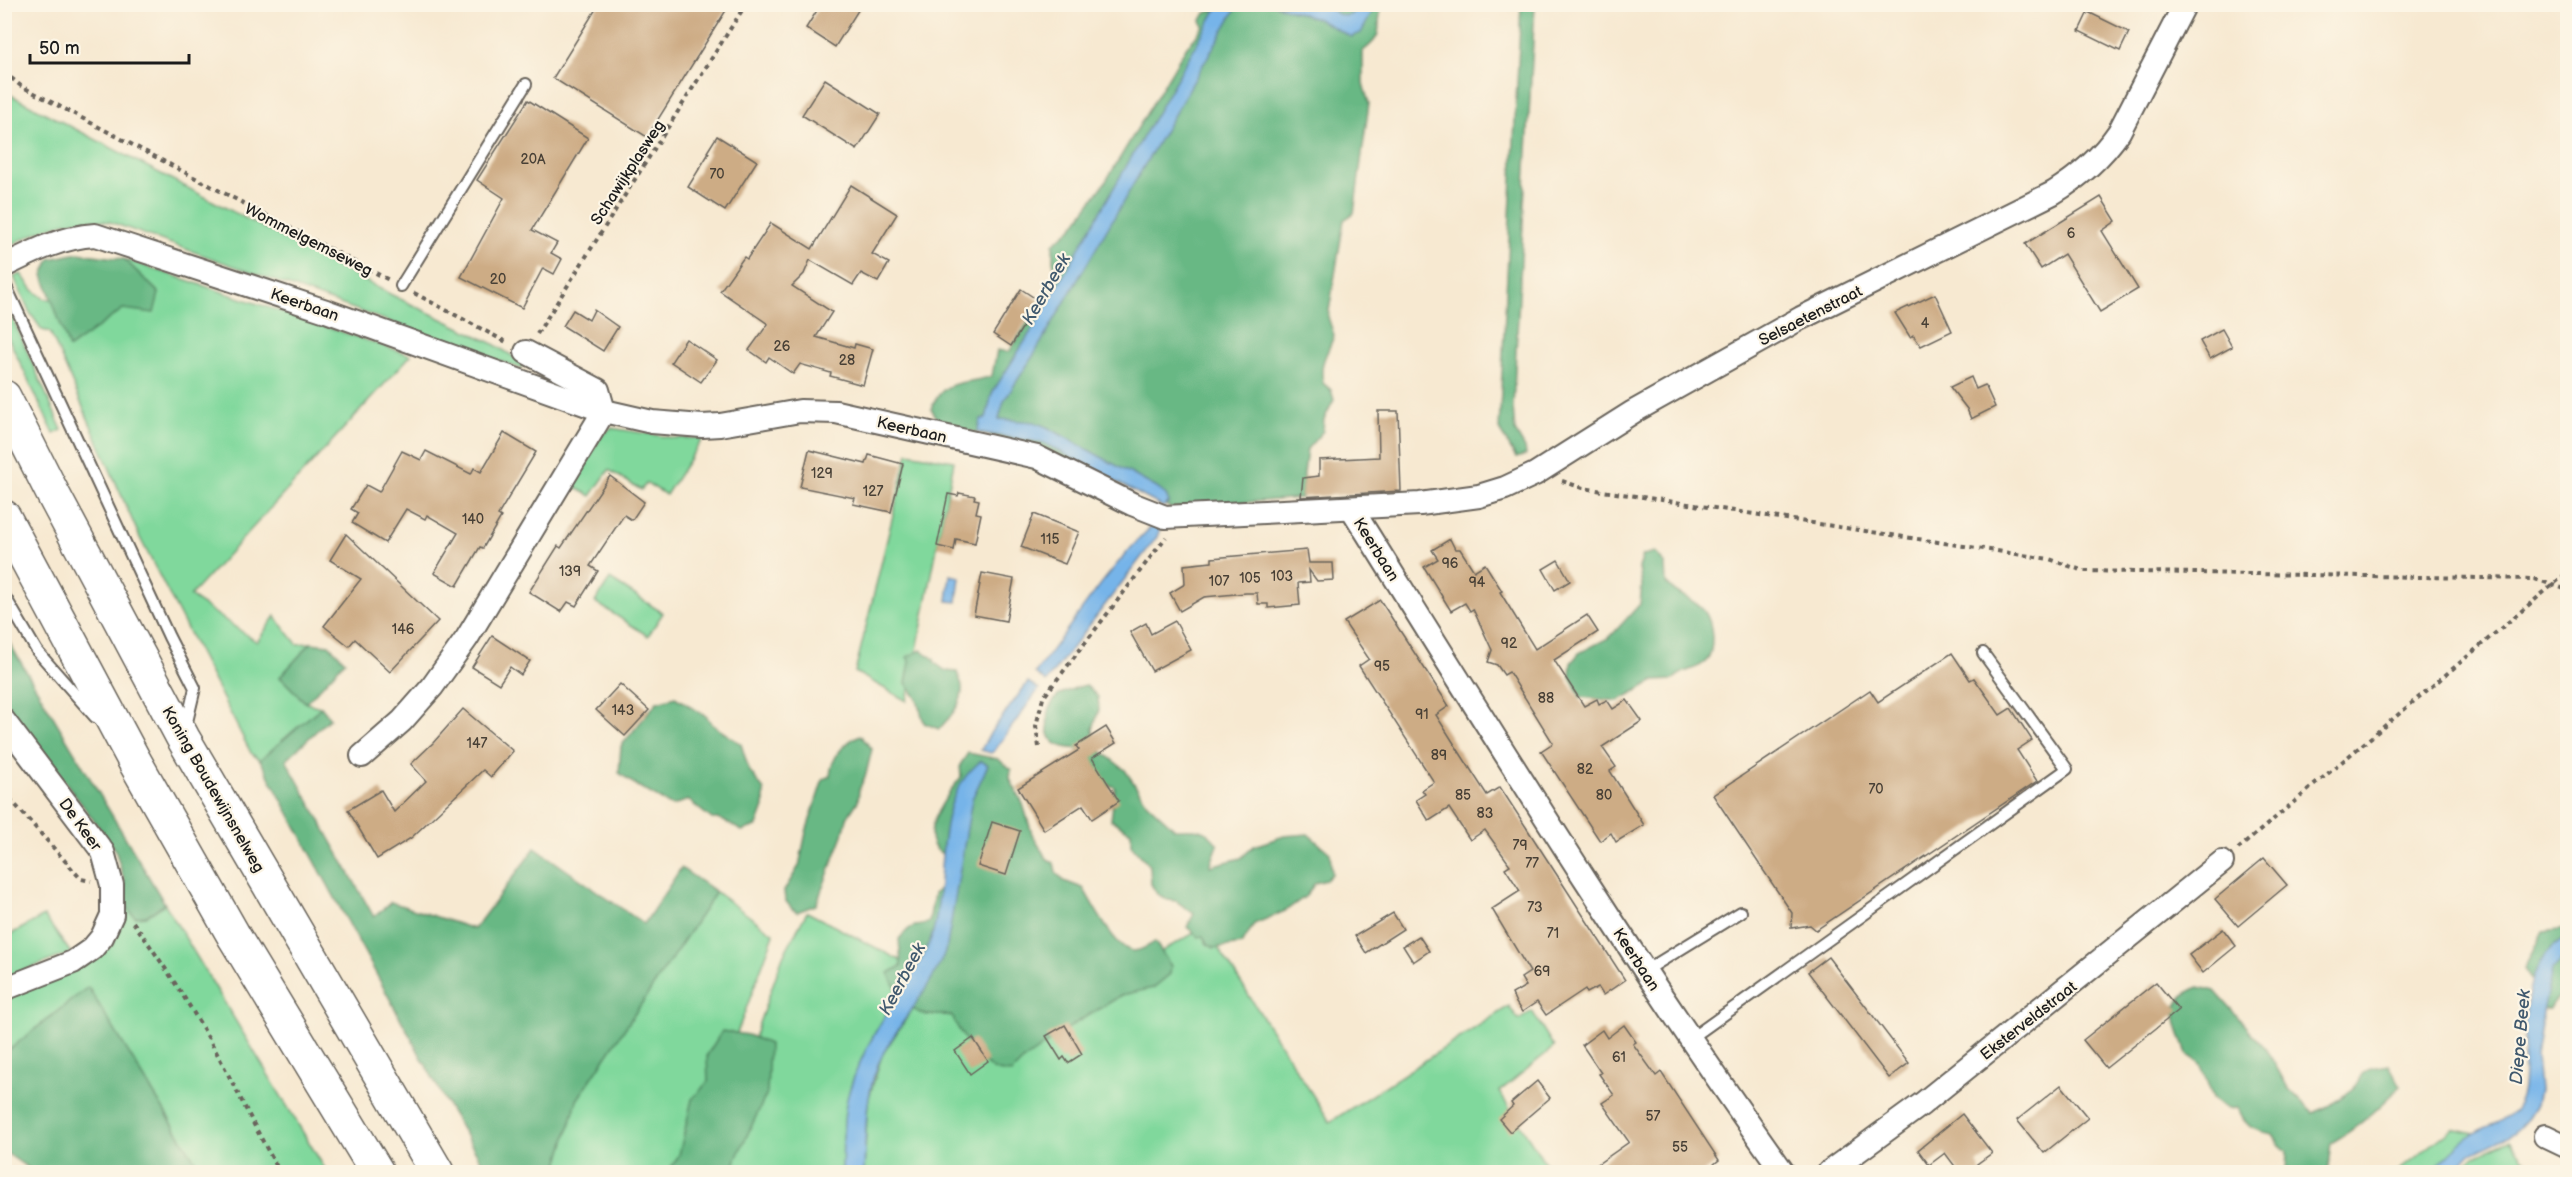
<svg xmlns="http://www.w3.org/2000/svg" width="2572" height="1177" font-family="'Balsamiq Sans',sans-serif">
<rect width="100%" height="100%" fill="#fcf5e5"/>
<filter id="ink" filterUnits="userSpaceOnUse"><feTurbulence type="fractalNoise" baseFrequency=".0167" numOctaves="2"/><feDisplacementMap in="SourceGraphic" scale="12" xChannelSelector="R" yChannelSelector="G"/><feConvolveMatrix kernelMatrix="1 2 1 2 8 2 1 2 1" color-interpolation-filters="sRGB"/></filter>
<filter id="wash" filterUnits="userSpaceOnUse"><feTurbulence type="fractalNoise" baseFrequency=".008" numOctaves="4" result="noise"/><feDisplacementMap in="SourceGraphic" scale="24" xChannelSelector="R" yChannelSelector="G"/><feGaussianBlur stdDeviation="1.35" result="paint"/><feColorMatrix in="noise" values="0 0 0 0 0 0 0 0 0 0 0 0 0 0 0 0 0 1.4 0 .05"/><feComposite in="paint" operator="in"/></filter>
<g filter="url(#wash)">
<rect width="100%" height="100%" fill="#f7e9d1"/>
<g fill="#80d89c" stroke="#4e7a5c" stroke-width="1.5">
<path d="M 5,92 L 392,295 L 492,343 L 522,362 L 522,369 L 110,222 C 68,215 41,230 5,248 Z"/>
<polygon points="124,259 411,355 190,596 257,642 275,616 297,644 311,643 280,677 306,703 321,707 260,760 251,753 140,538 50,332 42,330 30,313 14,277 21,274 33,290 45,299 53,299 69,348 123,309 159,293"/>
<polygon points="5,301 62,430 54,434 5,331"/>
<polygon points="611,428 675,438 703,438 666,495 647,483 641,490 609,470 591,496 572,486 602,435"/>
<polygon points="908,453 954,461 907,701 855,672"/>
<polygon points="610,579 663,613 648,636 595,602"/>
<polygon points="716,892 774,934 685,1172 556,1172 577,1100"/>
<path d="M 124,904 L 135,917 L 147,916 L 165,904 L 327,1172 L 202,1172 L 88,987 L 5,1053 L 5,998 C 35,985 97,967 115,940 C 121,930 122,915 124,904 Z"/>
<path d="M 807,912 L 917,969 C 889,1009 860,1051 848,1099 C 842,1121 844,1149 842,1172 L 706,1172 L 783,956 Z"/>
<polygon points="44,916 71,953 6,977 4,938"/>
<polygon points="1205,927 1330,1122 1509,1006 1519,1020 1532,1011 1554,1047 1499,1092 1551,1172 864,1172 868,1101 882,1055 936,974 1117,976"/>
<polygon points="2453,1128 2474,1133 2431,1172 2397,1172"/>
<polygon points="2509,1140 2523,1158 2535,1165 2532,1172 2458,1172 2475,1156"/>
</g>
<g fill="#68b884" stroke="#426a50" stroke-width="1.5">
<path d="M 1286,4 L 1328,13 L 1334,5 L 1350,5 L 1354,7 L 1362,5 L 1383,5 C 1373,29 1388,32 1363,51 L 1363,84 L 1369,103 L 1354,213 L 1344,220 L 1328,317 L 1334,335 C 1328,355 1319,360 1323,383 L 1331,390 L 1334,400 L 1324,419 L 1323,431 L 1307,449 L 1301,498 L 1171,508 L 1040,447 L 942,425 L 931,409 C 944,376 963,386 992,376 L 997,350 L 1009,352 L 1057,278 L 1053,261 L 1053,244 L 1073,227 L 1106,181 L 1187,46 L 1195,38 L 1203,26 L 1201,20 L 1205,13 C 1230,2 1258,5 1286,4 Z"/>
<polygon points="1521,5 1535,5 1513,407 1515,431 1525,448 1526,455 1516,458 1499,429"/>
<polygon points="78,253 124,259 159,293 154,313 123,309 69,348 43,275 50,259"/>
<path d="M 1655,552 L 1665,564 L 1666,583 C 1685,604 1710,597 1712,637 C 1712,644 1712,653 1708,659 C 1699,671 1683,668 1673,680 L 1654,681 L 1618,701 L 1580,697 L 1570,676 L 1571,663 L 1579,653 L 1610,637 L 1640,604 L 1642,584 L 1639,568 L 1643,555 Z"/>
<polygon points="4,634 165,904 146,916 135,917 124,904 124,880 115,849 5,701"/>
<polygon points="311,643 329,645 345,661 306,703 280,677"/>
<path d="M 921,650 L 934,659 L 935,663 L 946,671 L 957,672 C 958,676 961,681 962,686 C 964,703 950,717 939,729 L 924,723 L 917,699 L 906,683 L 910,662 L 907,657 Z"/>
<path d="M 1086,685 L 1098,697 L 1099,710 L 1093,729 L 1094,739 L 1101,751 L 1125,770 L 1147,803 L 1175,829 C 1196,829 1205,826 1218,845 L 1210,866 L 1241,858 L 1254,846 L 1284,836 L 1308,834 L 1330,853 L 1332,874 L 1326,880 L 1315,883 L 1306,896 L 1285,911 L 1254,924 L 1242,944 L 1214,948 L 1207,944 L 1203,936 L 1198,937 L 1187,927 L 1194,914 L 1176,901 L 1168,900 L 1157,894 L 1151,884 L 1150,866 L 1131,845 L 1131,832 L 1111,820 L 1115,787 L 1103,783 L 1080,749 C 1072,748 1059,748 1053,741 C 1044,731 1047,708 1055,699 C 1062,691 1076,688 1086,685 Z"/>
<polygon points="675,697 706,716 713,725 741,744 749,770 764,790 764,807 757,826 742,831 720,819 712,819 688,800 672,806 636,785 619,773 621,746 657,702"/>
<polygon points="321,707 330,718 286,760 374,917 391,902 474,929 535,848 644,924 681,868 716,892 577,1100 556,1172 488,1172 449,1108 260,760"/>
<path d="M 860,735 L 872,749 L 866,774 L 859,790 L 858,801 L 847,818 L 843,835 L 816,905 L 797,912 L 792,909 L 785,900 L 784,891 L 799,866 L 806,832 L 823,779 L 830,776 C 831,757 845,742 860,735 Z"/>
<path d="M 968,753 L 998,759 L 1011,769 L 1010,779 L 1023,804 L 1032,834 L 1046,858 L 1054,863 L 1056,872 L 1064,881 L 1083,888 C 1092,902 1115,950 1133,951 C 1141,951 1148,946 1155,942 L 1171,966 L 1170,974 L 1153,988 L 1122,995 L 1079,1021 L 1025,1059 L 1011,1073 C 1006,1072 1001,1072 997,1071 C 980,1065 959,1032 952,1016 C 942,1013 930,1018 920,1013 C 910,1009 890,983 889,973 L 901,966 L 899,939 C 903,934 909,927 915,926 C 922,925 923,926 929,922 L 934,894 L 942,885 L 947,856 C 910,843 947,795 961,777 L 960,765 Z"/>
<path d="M 2567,928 C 2567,943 2571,973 2566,986 C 2562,996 2554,999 2550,1009 L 2539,1010 L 2535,986 L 2524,969 L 2543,931 Z"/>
<polygon points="88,987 202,1172 34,1172 5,1152 5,1053"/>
<path d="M 2199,987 L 2215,991 L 2267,1050 L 2288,1088 L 2313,1113 L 2329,1106 L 2354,1088 L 2362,1074 L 2371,1068 L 2389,1065 L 2401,1086 C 2379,1108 2358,1128 2331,1143 L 2327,1172 L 2286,1172 L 2287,1151 L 2280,1145 L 2273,1134 C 2251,1130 2247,1128 2238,1108 L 2227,1109 L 2213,1098 L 2200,1063 L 2187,1054 C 2178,1026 2161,1000 2199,987 Z"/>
<polygon points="722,1031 748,1035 769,1044 767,1093 736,1159 733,1172 668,1172 679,1155 692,1099 708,1082 707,1055"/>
</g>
<g fill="#76b4e9" stroke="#496882" stroke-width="1.5">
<polygon points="1219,5 1238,5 1035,353 1004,401 999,419 1034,422 1047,427 1157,488 1166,495 1169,502 1163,507 1044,443 977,432 981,419 986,418 992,393 1032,330"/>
<path d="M 1275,5 C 1288,4 1304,2 1317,4 C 1339,8 1341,28 1362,5 L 1376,5 L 1361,33 L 1351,37 L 1318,19 Z"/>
<path d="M 1154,524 L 1160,529 L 1157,537 L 1046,682 L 1035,673 C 1073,623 1109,567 1154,524 Z"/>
<polygon points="950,575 960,577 957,602 947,601"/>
<polygon points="1028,682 1039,689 995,750 991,753 981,750 991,732"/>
<path d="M 981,761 L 988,765 L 972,799 L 947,946 C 933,987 903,1017 883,1054 C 864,1089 866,1133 864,1172 L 842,1172 C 843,1149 842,1122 847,1099 C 855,1067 872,1036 890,1008 C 906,982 926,959 934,928 C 947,874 931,800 981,761 Z"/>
<path d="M 2567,938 L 2567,954 L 2552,969 L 2543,1012 L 2536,1057 L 2539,1090 L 2536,1105 L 2528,1118 L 2514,1133 L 2471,1153 L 2454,1172 L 2431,1172 C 2444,1160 2457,1145 2471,1135 C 2487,1124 2507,1124 2517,1106 C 2526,1091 2523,1073 2524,1056 C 2524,1017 2525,956 2567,938 Z"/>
</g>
<g id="blocks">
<g fill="#cdac85">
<polygon points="599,4 730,4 647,137 553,78"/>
<polygon points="821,4 862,4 835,47 806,28"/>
<polygon points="2088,12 2129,32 2120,51 2079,31"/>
<polygon points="825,79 880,114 857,150 802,115"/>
<polygon points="528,100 588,138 532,230 557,243 551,253 562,259 554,274 543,268 522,308 461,277 504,198 477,180"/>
<polygon points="717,136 757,161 725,211 688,187 709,153 707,152"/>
<polygon points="851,185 897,214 872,254 889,263 878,282 861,273 853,285 810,260 804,274 792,286 832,312 816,337 854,348 855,344 873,349 863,385 830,376 831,373 800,364 793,374 769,357 766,362 749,350 768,324 720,291 744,257 747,259 771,223 812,249"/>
<polygon points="2101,197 2116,221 2102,231 2138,289 2100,312 2064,254 2041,269 2025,244"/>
<polygon points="1021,289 1039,301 1011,346 993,334"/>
<polygon points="1935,294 1952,331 1921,346 1913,335 1910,337 1895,313"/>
<polygon points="573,310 589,320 594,310 618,327 603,351 563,326"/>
<polygon points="2222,329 2232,347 2210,359 2200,341"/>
<polygon points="686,339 717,360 701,382 671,362"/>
<polygon points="1971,377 1976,389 1985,385 1995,407 1971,419 1967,409 1950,387"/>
<polygon points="1378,411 1398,411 1401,491 1301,497 1303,478 1319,476 1319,460 1379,457"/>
<polygon points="504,433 536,452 498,515 501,517 483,548 480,547 457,586 434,573 458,533 427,515 425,519 406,509 385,543 352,523 358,513 351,509 366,485 379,492 402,451 421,460 426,451 471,474 474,468 481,472"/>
<polygon points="809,450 866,464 869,455 903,464 891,512 853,504 855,498 800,487"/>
<polygon points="610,476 644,502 632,520 624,515 590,566 598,571 576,606 568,602 561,612 529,592 558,546 561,548"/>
<polygon points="959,493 975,496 974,499 979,500 976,513 981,514 975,543 956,539 954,550 937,546 948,494 958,496"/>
<polygon points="1034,514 1079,532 1065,564 1021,547"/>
<polygon points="346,534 438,621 390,672 355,639 349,646 324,626 361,579 330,560"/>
<polygon points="1450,539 1455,549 1460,549 1474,571 1485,564 1502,591 1500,592 1535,649 1587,615 1598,632 1554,660 1584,706 1597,699 1599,704 1607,700 1613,709 1627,700 1642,721 1602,747 1616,767 1610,771 1644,825 1616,842 1611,833 1600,841 1541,751 1553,743 1509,672 1504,675 1497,665 1488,662 1492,650 1473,609 1470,611 1465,603 1451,611 1424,567 1438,559 1432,550"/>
<polygon points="1307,550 1309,563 1333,563 1334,580 1317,581 1309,570 1310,582 1298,583 1300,605 1268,608 1268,604 1258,604 1257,593 1246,593 1204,597 1180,611 1170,593 1185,584 1184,565 1212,562 1212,558"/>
<polygon points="1558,560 1570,581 1555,590 1543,569"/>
<polygon points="982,573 1014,579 1006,621 974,615"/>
<polygon points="1380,600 1449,706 1436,715 1460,753 1487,795 1500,787 1625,980 1603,995 1598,987 1587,993 1585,989 1546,1015 1537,1002 1522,1012 1516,1003 1512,994 1526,986 1521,978 1530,972 1492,909 1520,891 1505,868 1510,865 1485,830 1470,840 1449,808 1429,821 1416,800 1425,794 1422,790 1434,782 1359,666 1369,659 1344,622"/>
<polygon points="1175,621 1191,650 1152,671 1130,632 1146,623 1151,634"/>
<polygon points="492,636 530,661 521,675 510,667 499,684 472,667"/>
<polygon points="1952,653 1970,680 1974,678 2000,715 2011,708 2032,740 2017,750 2037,781 1816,930 1810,925 1791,928 1792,913 1713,795 1870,690 1878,702"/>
<polygon points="620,684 649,710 625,736 596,710"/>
<polygon points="463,709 513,751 491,777 483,770 411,838 377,859 348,810 381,790 394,812 426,781 411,764 433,743"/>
<polygon points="1106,727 1116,743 1092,758 1119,801 1092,819 1083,805 1044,830 1018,788 1079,750 1076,746"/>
<polygon points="992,822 1020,831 1006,875 978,866"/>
<polygon points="2264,858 2287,885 2238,926 2215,899"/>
<polygon points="1393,913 1403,929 1366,953 1355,936"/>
<polygon points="2223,929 2236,946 2203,973 2189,955"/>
<polygon points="1419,936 1429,951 1413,962 1403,946"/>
<polygon points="1828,957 1909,1063 1889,1078 1808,972"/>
<polygon points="2156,982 2179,1010 2106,1068 2083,1040"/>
<polygon points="1065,1025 1082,1054 1068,1063 1064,1057 1061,1060 1046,1036"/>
<polygon points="1624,1025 1636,1042 1633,1044 1656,1076 1661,1072 1719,1160 1703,1173 1585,1173 1629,1142 1602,1103 1614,1095 1599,1074 1601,1073 1582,1045 1602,1030 1607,1038"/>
<polygon points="973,1038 988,1061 970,1074 955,1051"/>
<polygon points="1537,1081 1550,1098 1510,1132 1499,1119 1513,1106 1511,1103"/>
<polygon points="2061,1085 2088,1118 2044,1153 2017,1120"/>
<polygon points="1962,1114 1992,1153 1977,1164 1982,1173 1960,1173 1945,1153 1929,1165 1918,1150"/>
</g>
</g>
</g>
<g filter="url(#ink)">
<use href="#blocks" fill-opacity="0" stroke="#69645b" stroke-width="1.5"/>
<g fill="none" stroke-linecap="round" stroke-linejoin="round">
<defs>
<g id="service">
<polyline points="4,282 169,637 195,688 186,726"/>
<polyline points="401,286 526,84"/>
<polyline points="4,595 37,651 95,717"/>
<polyline points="1645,971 1741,912"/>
<polyline points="1690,1039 2067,769 1983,653"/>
</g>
<g id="minor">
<path d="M 4,266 C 34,251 62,237 95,235 L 326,311 L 604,411 L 652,422 L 702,426 L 720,425 L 800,411 L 836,412 L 1037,457 L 1132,504 L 1165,517 L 1420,504 L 1479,496 L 1505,488 L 1535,474 L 1633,412 L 1801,318 L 2053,193 C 2079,177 2101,158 2119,132 L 2185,4"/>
<polyline points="526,352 598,390 604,411"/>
<path d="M 1352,509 C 1492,733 1630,958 1783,1172"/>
<polyline points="4,721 103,852 112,885 112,915 102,937 92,949 73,962 4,989"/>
<polyline points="362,756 402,721 432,687 467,638 604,411"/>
<polyline points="2545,1136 2568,1147"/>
<polyline points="1829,1172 1922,1104 2222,862"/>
</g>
<g id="motorway">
<polyline points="4,397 54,496 183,738 437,1172"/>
<polyline points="4,517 135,762 235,938 377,1172"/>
</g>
</defs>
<use href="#service" stroke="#69645b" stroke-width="14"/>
<use href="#minor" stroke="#69645b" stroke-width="26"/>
<use href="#motorway" stroke="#69645b" stroke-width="36"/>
<g stroke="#69645b" stroke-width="4" stroke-dasharray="4.5 4.5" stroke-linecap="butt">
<polyline points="4,72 21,86 389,280"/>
<polyline points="414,293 508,343"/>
<polyline points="537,334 746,4"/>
<polyline points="1562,481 1583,488 2049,559 2084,571 2535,579 2568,590"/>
<polyline points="1039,747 1036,726 1043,698 1166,537"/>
<polyline points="4,792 81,879 91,881"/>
<polyline points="2238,849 2568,572"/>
<path d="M 133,922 C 162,962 189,1003 213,1046 C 236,1088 256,1131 280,1172"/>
</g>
<use href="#service" stroke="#fff" stroke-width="10"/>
<use href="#minor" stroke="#fff" stroke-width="22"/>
<use href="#motorway" stroke="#fff" stroke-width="33"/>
</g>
</g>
<g text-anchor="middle" stroke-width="4.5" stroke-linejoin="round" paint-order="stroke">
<g font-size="14" fill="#484036">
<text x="533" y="164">20A</text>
<text x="717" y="179">70</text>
<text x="2071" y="238">6</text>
<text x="498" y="284">20</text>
<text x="1925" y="328">4</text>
<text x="782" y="351">26</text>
<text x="847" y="365">28</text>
<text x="822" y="478">129</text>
<text x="873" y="496">127</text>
<text x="473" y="524">140</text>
<text x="1050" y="544">115</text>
<text x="1450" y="568">96</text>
<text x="570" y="576">139</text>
<text x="1282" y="581">103</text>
<text x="1250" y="583">105</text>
<text x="1219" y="586">107</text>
<text x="1477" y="587">94</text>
<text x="403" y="634">146</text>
<text x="1509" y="648">92</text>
<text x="1382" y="671">95</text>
<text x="1546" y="703">88</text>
<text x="623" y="715">143</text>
<text x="1422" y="719">91</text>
<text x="477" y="748">147</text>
<text x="1439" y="760">89</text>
<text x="1585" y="774">82</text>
<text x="1876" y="794">70</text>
<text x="1463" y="800">85</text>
<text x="1604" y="800">80</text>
<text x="1485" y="818">83</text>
<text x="1520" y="850">79</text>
<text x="1532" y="868">77</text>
<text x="1535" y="912">73</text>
<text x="1553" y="938">71</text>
<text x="1542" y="976">69</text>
<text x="1619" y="1062">61</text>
<text x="1653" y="1121">57</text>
<text x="1680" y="1152">55</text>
</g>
<g font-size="16" fill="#1c1c1c" stroke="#fcf5e5">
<text transform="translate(627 172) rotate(-57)" y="6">Schawijkplasweg</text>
<text transform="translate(309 239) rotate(27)" y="6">Wommelgemseweg</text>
<text transform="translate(305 304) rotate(19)" y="6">Keerbaan</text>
<text transform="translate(1810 315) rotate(-27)" y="6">Selsaetenstraat</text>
<text transform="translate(912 429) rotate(13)" y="6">Keerbaan</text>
<text transform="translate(1377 549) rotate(58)" y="6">Keerbaan</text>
<text transform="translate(214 789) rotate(60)" y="6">Koning Boudewijnsnelweg</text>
<text transform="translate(81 824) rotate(54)" y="6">De Keer</text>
<text transform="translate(1637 959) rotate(57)" y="6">Keerbaan</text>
<text transform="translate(2028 1020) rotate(-38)" y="6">Eksterveldstraat</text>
</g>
<g font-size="18" font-style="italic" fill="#40596e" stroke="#fcf5e5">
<text transform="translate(1046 289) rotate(-60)" y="6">Keerbeek</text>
<text transform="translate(902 979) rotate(-62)" y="6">Keerbeek</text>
<text transform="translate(2520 1037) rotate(-85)" y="6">Diepe Beek</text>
</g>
</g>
<rect width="2572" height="1177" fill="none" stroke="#fcf5e5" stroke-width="24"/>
<path d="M30 54v9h159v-9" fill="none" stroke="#1c1c1c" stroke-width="3"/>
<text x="39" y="54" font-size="18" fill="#1c1c1c" stroke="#fcf5e5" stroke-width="4.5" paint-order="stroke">50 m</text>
</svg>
